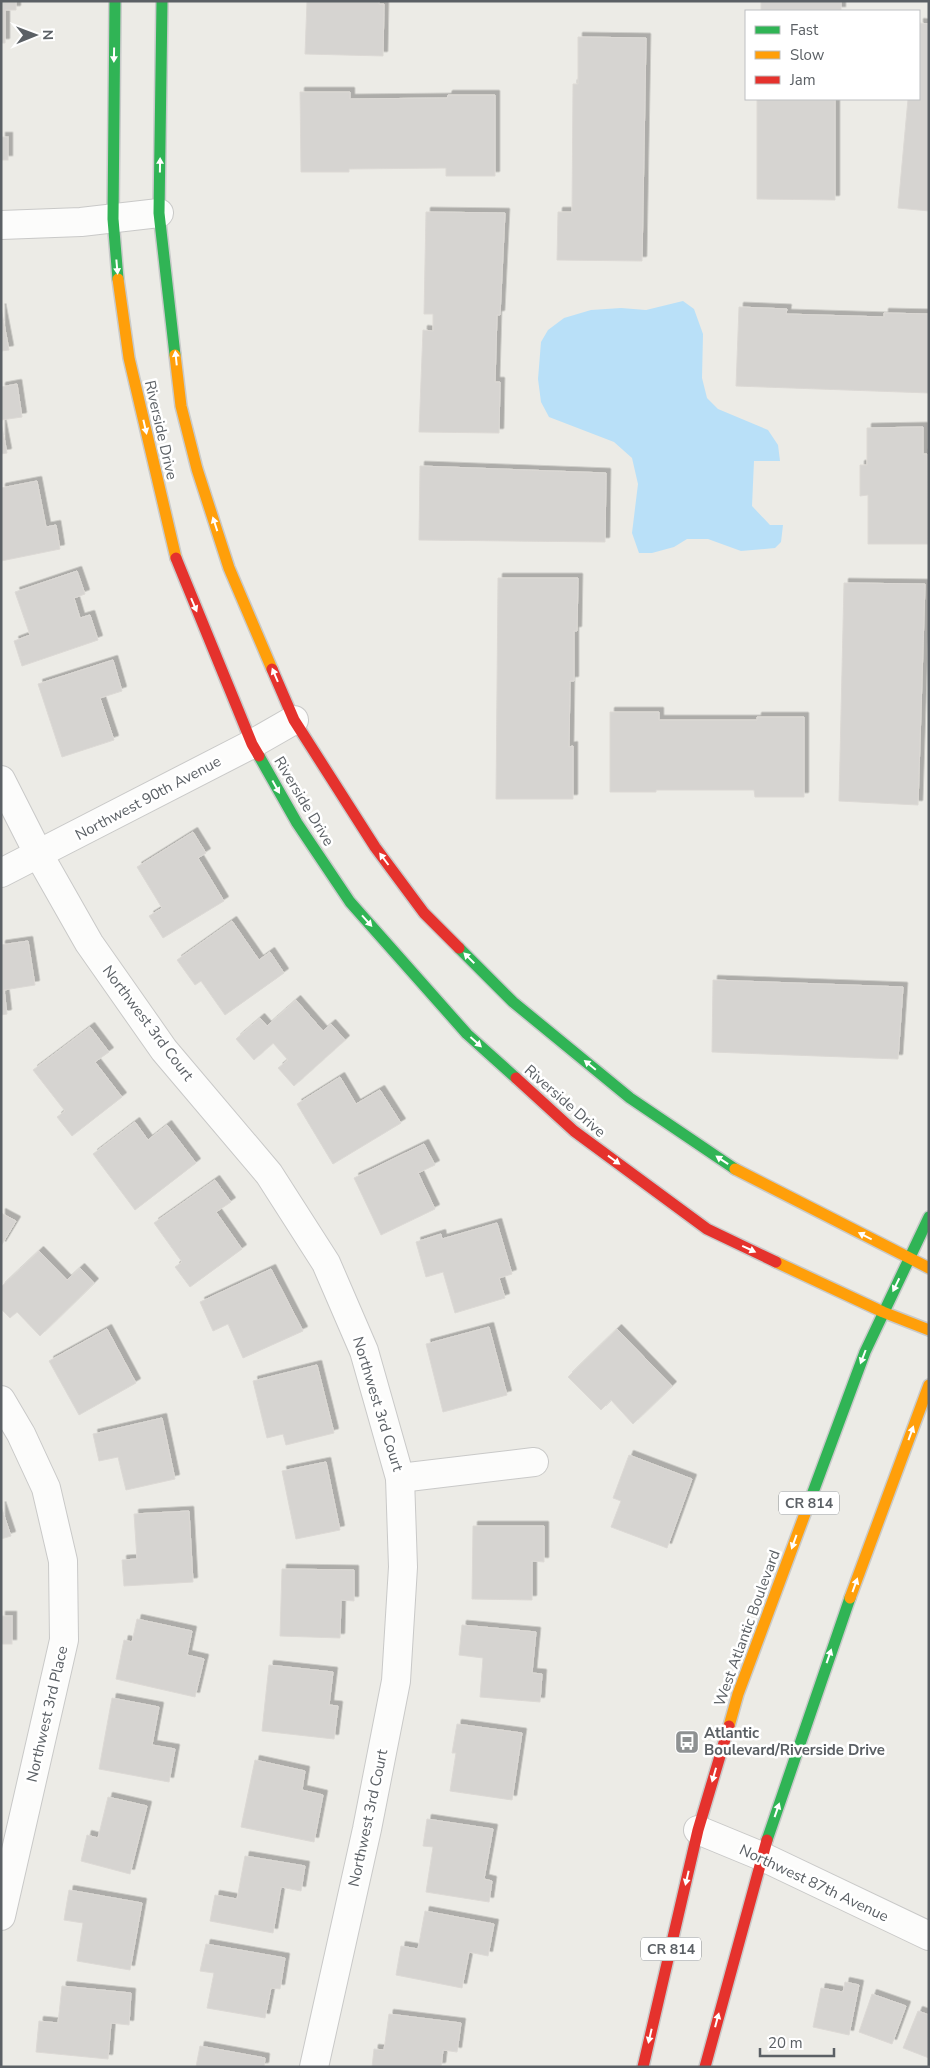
<svg xmlns="http://www.w3.org/2000/svg" width="930" height="2068" font-family="'Nunito Sans',sans-serif">
<defs>
<filter id="shadow"><feDropShadow dx="4.5" dy="-4.5" stdDeviation="0" flood-color="#0004"/></filter>
</defs>
<rect width="100%" height="100%" fill="#ecebe6"/>
<polygon fill="#b9e0f8" points="683,301 694,309 703,334 702,378 707,398 718,409 768,430 778,445 780,461 754,461 752,506 770,525 783,525 781,542 775,548 741,551 708,539 687,539 674,547 652,553 639,553 632,533 638,484 632,458 614,442 549,417 541,402 538,379 541,342 548,330 564,318 591,310 621,308 646,310"/>
<g fill="#d6d4d1" stroke="#dcd9d5" filter="url(#shadow)">
<polygon points="1,1 16,1 16,10 5,10 5,43 1,43"/>
<polygon points="307,1 379,1 379,4 384,4 383,56 305,54"/>
<rect x="761" y="1" width="80" height="10"/>
<polygon points="919,23 929,24 929,211 898,208 908,99 919,99"/>
<polygon points="578,37 646,38 642,261 557,260 558,212 572,212 573,84 578,84"/>
<polygon points="300,92 350,92 350,99 447,98 448,95 495,95 495,176 446,176 446,168 349,169 349,172 301,172"/>
<polygon points="757,99 835,99 835,200 757,199"/>
<rect x="1" y="137" width="7" height="23"/>
<polygon points="426,212 505,213 500,315 497,315 495,382 500,382 499,433 419,432 423,330 433,331 433,314 424,314"/>
<polygon points="739,307 787,309 786,314 884,317 884,313 929,314 929,393 736,386"/>
<polygon points="1,308 9,350 1,351"/>
<polygon points="17,384 22,417 1,420 1,387"/>
<polygon points="1,422 7,453 1,454"/>
<polygon points="923,427 923,454 927,454 928,544 868,544 868,495 860,496 860,465 867,465 867,428"/>
<polygon points="420,466 606,473 605,542 419,540"/>
<polygon points="37,481 46,527 56,525 60,549 1,561 1,488"/>
<polygon points="77,571 85,594 74,598 80,618 90,615 98,640 22,666 14,641 30,635 15,592"/>
<polygon points="498,578 578,578 577,631 574,631 574,681 570,681 569,747 573,746 573,799 496,799"/>
<polygon points="844,583 925,584 918,805 839,801"/>
<polygon points="113,660 122,691 100,698 114,740 62,757 38,684"/>
<polygon points="610,712 659,712 659,720 757,720 757,717 804,717 804,797 755,797 754,790 656,790 656,792 610,792"/>
<polygon points="193,832 206,853 198,858 224,901 163,938 149,916 162,908 137,867"/>
<polygon points="232,921 259,960 270,952 284,973 225,1015 201,981 195,985 177,960"/>
<polygon points="28,941 35,985 4,990 7,1014 1,1015 1,945"/>
<polygon points="713,980 903,987 898,1059 712,1052"/>
<polygon points="296,1000 323,1031 331,1024 345,1040 294,1086 278,1068 288,1060 273,1043 254,1060 236,1039 260,1018 267,1026"/>
<polygon points="90,1027 109,1052 95,1062 122,1097 72,1136 57,1117 65,1111 33,1070"/>
<polygon points="340,1077 356,1104 380,1090 401,1123 333,1164 297,1104"/>
<polygon points="135,1122 148,1140 167,1125 196,1163 135,1210 93,1154"/>
<polygon points="424,1144 435,1165 418,1173 435,1209 381,1235 354,1178"/>
<polygon points="215,1180 231,1202 216,1212 242,1249 190,1287 175,1267 182,1262 154,1223"/>
<polygon points="1,1213 16,1221 1,1246"/>
<polygon points="497,1223 512,1274 499,1278 505,1298 455,1313 443,1272 426,1277 416,1242 441,1234 442,1239"/>
<polygon points="39,1251 67,1280 80,1268 94,1283 40,1336 17,1312 10,1318 1,1309 1,1287"/>
<polygon points="271,1269 303,1331 243,1358 228,1324 213,1331 200,1302"/>
<polygon points="489,1327 507,1395 443,1412 426,1344"/>
<polygon points="107,1329 136,1383 79,1415 49,1361"/>
<polygon points="617,1329 672,1386 633,1424 611,1400 601,1410 568,1377"/>
<polygon points="317,1365 334,1433 286,1445 283,1434 267,1438 253,1381"/>
<polygon points="162,1418 175,1479 126,1490 118,1457 99,1461 93,1434"/>
<polygon points="629,1455 692,1479 667,1548 611,1527 621,1501 613,1498"/>
<polygon points="326,1462 340,1530 296,1539 282,1471"/>
<polygon points="1,1506 11,1536 1,1539"/>
<polygon points="189,1511 193,1582 124,1586 122,1560 137,1559 134,1514"/>
<polygon points="473,1526 544,1526 544,1562 532,1561 532,1600 472,1599"/>
<polygon points="282,1569 354,1570 354,1601 341,1600 340,1638 280,1636"/>
<rect x="1" y="1616" width="11" height="28"/>
<polygon points="137,1619 192,1631 187,1655 204,1659 195,1697 116,1679 124,1640 132,1642"/>
<polygon points="462,1625 536,1632 532,1673 542,1674 540,1702 480,1697 483,1658 459,1655"/>
<polygon points="269,1665 333,1672 329,1705 338,1706 334,1739 262,1731"/>
<polygon points="112,1698 159,1707 152,1745 175,1749 169,1782 99,1769"/>
<polygon points="457,1724 522,1733 512,1800 450,1791 456,1753 452,1753"/>
<polygon points="255,1760 305,1771 302,1790 323,1795 314,1842 241,1827"/>
<polygon points="108,1797 147,1806 130,1874 81,1861 87,1835 98,1838"/>
<polygon points="427,1819 493,1829 484,1879 492,1881 489,1902 426,1892 433,1847 423,1846"/>
<polygon points="245,1856 305,1866 301,1891 281,1887 273,1933 210,1921 215,1895 237,1899"/>
<polygon points="69,1890 142,1903 130,1970 77,1961 83,1923 64,1920"/>
<polygon points="425,1911 494,1924 488,1956 469,1952 462,1988 396,1975 401,1946 418,1949"/>
<polygon points="206,1944 285,1958 280,1989 271,1988 265,2018 207,2008 214,1973 200,1971"/>
<polygon points="845,1982 859,1985 849,2035 813,2027 821,1988 843,1992"/>
<polygon points="62,1986 131,1993 129,2025 111,2023 108,2059 36,2052 39,2021 58,2023"/>
<polygon points="872,1994 906,2006 892,2044 859,2032"/>
<polygon points="918,2011 929,2015 929,2058 903,2048"/>
<polygon points="389,2014 461,2023 457,2052 443,2050 441,2067 372,2067 374,2049 384,2050"/>
<polygon points="200,2046 265,2058 264,2067 196,2067"/>
</g>
<g fill="none" stroke-linecap="round" stroke-linejoin="round">
<defs>
<g id="street">
<polyline points="1,225 81,222 159,213"/>
<polyline points="1,780 39,855 89,943 164,1050 269,1174 326,1263 364,1351 400,1478 403,1567 396,1681 367,1829 314,2067"/>
<polyline points="1,873 252,744 294,720"/>
<polyline points="1,1400 21,1434 46,1488 63,1561 64,1640 1,1916"/>
<polyline points="400,1478 534,1462"/>
<polyline points="698,1830 761,1856 929,1936"/>
</g>
<g id="fast">
<polyline points="115,1 113,219 118,279"/>
<polyline points="162,1 159,213 175,355"/>
<polyline points="259,756 297,823 350,902 467,1034 516,1078"/>
<polyline points="459,948 513,1002 630,1098 735,1169"/>
<polyline points="806,1511 865,1352 929,1217"/>
<polyline points="767,1840 850,1598"/>
</g>
<g id="slow">
<polyline points="118,279 129,358 176,558"/>
<polyline points="175,355 181,406 197,469 229,568 272,669"/>
<polyline points="735,1169 929,1268"/>
<polyline points="776,1262 883,1312 929,1330"/>
<polyline points="850,1598 929,1385"/>
<polyline points="729,1726 738,1694 806,1511"/>
</g>
<g id="jam">
<polyline points="176,558 252,744 259,756"/>
<polyline points="272,669 294,720 375,847 424,913 459,948"/>
<polyline points="516,1078 574,1131 707,1229 776,1262"/>
<polyline points="643,2067 698,1830 729,1726"/>
<polyline points="705,2067 767,1840"/>
</g>
</defs>
<use href="#street" stroke="#c9c9c8" stroke-width="30"/>
<use href="#fast" stroke="#c9caca" stroke-width="14"/>
<use href="#slow" stroke="#c9caca" stroke-width="14"/>
<use href="#jam" stroke="#c9caca" stroke-width="14"/>
<use href="#street" stroke="#fcfcfb" stroke-width="28"/>
<use href="#fast" stroke="#30b455" stroke-width="11"/>
<use href="#slow" stroke="#ff9f0a" stroke-width="11"/>
<use href="#jam" stroke="#e5322d" stroke-width="11"/>
</g>
<defs><path id="oneway-solid" d="M-6-.8H1V-3.2L6.5 0L1 3.2V.8H-6Z" transform="scale(1.25)"/></defs>
<g fill="#fff">
<use href="#oneway-solid" transform="translate(114 55) rotate(91)"/>
<use href="#oneway-solid" transform="translate(160 165) rotate(-89)"/>
<use href="#oneway-solid" transform="translate(117 267) rotate(85)"/>
<use href="#oneway-solid" transform="translate(176 358) rotate(-96)"/>
<use href="#oneway-solid" transform="translate(145 427) rotate(77)"/>
<use href="#oneway-solid" transform="translate(215 524) rotate(-108)"/>
<use href="#oneway-solid" transform="translate(194 605) rotate(67)"/>
<use href="#oneway-solid" transform="translate(275 675) rotate(-113)"/>
<use href="#oneway-solid" transform="translate(276 787) rotate(61)"/>
<use href="#oneway-solid" transform="translate(384 859) rotate(-127)"/>
<use href="#oneway-solid" transform="translate(367 921) rotate(48)"/>
<use href="#oneway-solid" transform="translate(469 958) rotate(-135)"/>
<use href="#oneway-solid" transform="translate(476 1042) rotate(42)"/>
<use href="#oneway-solid" transform="translate(590 1065) rotate(-141)"/>
<use href="#oneway-solid" transform="translate(614 1160) rotate(36)"/>
<use href="#oneway-solid" transform="translate(722 1160) rotate(-146)"/>
<use href="#oneway-solid" transform="translate(865 1236) rotate(-153)"/>
<use href="#oneway-solid" transform="translate(749 1249) rotate(25)"/>
<use href="#oneway-solid" transform="translate(896 1285) rotate(116)"/>
<use href="#oneway-solid" transform="translate(863 1357) rotate(111)"/>
<use href="#oneway-solid" transform="translate(911 1433) rotate(-70)"/>
<use href="#oneway-solid" transform="translate(794 1542) rotate(110)"/>
<use href="#oneway-solid" transform="translate(855 1585) rotate(-70)"/>
<use href="#oneway-solid" transform="translate(829 1656) rotate(-71)"/>
<use href="#oneway-solid" transform="translate(714 1775) rotate(106)"/>
<use href="#oneway-solid" transform="translate(777 1810) rotate(-71)"/>
<use href="#oneway-solid" transform="translate(687 1878) rotate(103)"/>
<use href="#oneway-solid" transform="translate(717 2020) rotate(-75)"/>
<use href="#oneway-solid" transform="translate(650 2036) rotate(103)"/>
</g>
<defs>
<symbol id="bus-square" viewBox="-11 -11 22 22"><rect x="-9" y="-9" width="18" height="18" rx="4" fill="#8e9192" stroke="#fff"/><path d="M-5-6H5V4H4V6H2V4H-2V6H-4V4H-5ZM-3.5-4V0h7V-4ZM-3.5 1.2v1.5H-2V1.2ZM2 1.2v1.5H3.5V1.2Z" fill="#fff"/></symbol>
</defs>
<g fill-rule="evenodd">
<use href="#bus-square" x="673" y="1728" width="28" height="28"/>
</g>
<g text-anchor="middle" stroke-width="5" stroke-linejoin="round" paint-order="stroke">
<g fill="#fff" stroke="#8c9093" stroke-width="1">
<rect x="779" y="1491.5" width="60" height="23" rx="4"/>
<rect x="641" y="1937.5" width="60" height="23" rx="4"/>
</g>
<g font-size="14" font-weight="bold" fill="#5b6065">
<text x="809" y="1508">CR 814</text>
<text x="671" y="1954">CR 814</text>
</g>
<g font-size="15" fill="#5b6065" stroke="#fff">
<text transform="translate(161 430) rotate(77)" y="5">Riverside Drive</text>
<text transform="translate(148 798) rotate(-28)" y="5">Northwest 90th Avenue</text>
<text transform="translate(304 801) rotate(59)" y="5">Riverside Drive</text>
<text transform="translate(148 1023) rotate(53)" y="5">Northwest 3rd Court</text>
<text transform="translate(565 1101) rotate(41)" y="5">Riverside Drive</text>
<text transform="translate(378 1404) rotate(73)" y="5">Northwest 3rd Court</text>
<text transform="translate(747 1628) rotate(-70)" y="5">West Atlantic Boulevard</text>
<text transform="translate(47 1714) rotate(-77)" y="5">Northwest 3rd Place</text>
<text transform="translate(368 1818) rotate(-78)" y="5">Northwest 3rd Court</text>
<text transform="translate(814 1883) rotate(25)" y="5">Northwest 87th Avenue</text>
</g>
<g font-size="15" font-weight="bold" fill="#5b6065" stroke="#fff" text-anchor="start">
<text x="704" y="1738">Atlantic<tspan x="704" dy="17">Boulevard/Riverside Drive</tspan></text>
</g>
</g>
<rect width="930" height="2068" fill="none" stroke="#5b6065" stroke-width="5"/>
<rect x="745" y="10" width="175" height="90" fill="#ffffff" stroke="#bdbfc1"/>
<rect x="755" y="26" width="25" height="8" fill="#30b455" stroke="#bdbfc1"/>
<text x="790" y="35" font-size="15" fill="#5b6065">Fast</text>
<rect x="755" y="51" width="25" height="8" fill="#ff9f0a" stroke="#bdbfc1"/>
<text x="790" y="60" font-size="15" fill="#5b6065">Slow</text>
<rect x="755" y="76" width="25" height="8" fill="#e5322d" stroke="#bdbfc1"/>
<text x="790" y="85" font-size="15" fill="#5b6065">Jam</text>
<g transform="translate(35 35) rotate(89)" stroke="#ffffff" stroke-width="4" paint-order="stroke">
<path d="M0-4L9 19L0 12L-9 19Z" fill="#5b6065"/>
<text y="-8" font-size="14" font-weight="bold" text-anchor="middle" fill="#5b6065">N</text>
</g>
<path d="M760 2048v8h74v-8" fill="none" stroke="#5b6065" stroke-width="2.5"/>
<text x="768" y="2048" font-size="15" fill="#5b6065" stroke="#ffffff" stroke-width="4" paint-order="stroke">20 m</text>
</svg>
